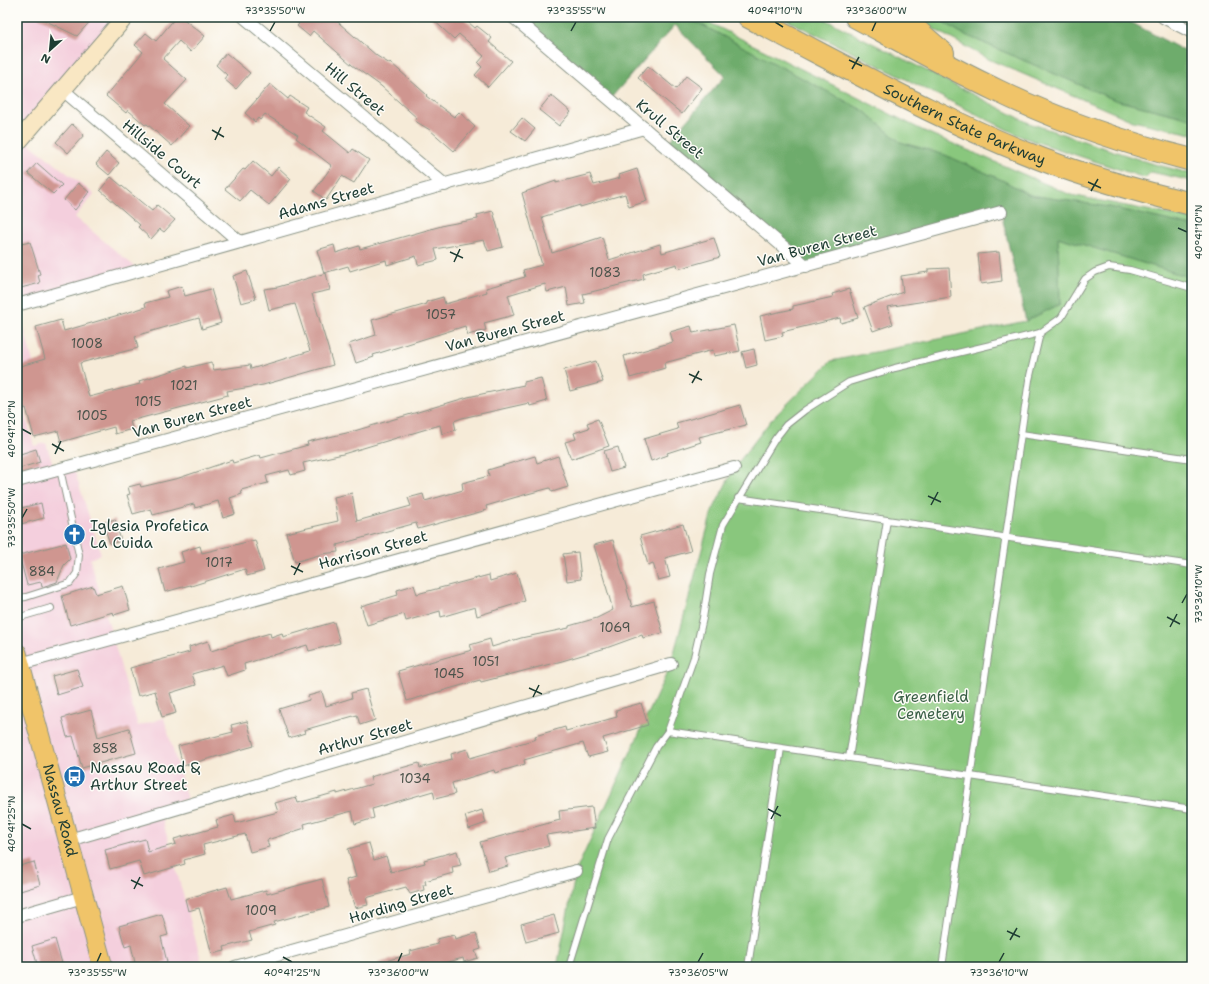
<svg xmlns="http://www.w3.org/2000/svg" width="1209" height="984" font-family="'Shantell Sans',sans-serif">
<rect width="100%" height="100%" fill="#fdfcf7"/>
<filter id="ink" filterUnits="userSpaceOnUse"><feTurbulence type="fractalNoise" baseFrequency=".025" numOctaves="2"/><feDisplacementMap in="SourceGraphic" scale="8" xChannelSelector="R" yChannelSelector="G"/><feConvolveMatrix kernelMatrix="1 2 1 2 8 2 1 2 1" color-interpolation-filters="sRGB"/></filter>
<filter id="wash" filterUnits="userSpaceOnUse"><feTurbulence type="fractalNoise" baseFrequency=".012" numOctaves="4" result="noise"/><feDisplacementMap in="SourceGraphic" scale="16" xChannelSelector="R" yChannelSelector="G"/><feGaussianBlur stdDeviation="0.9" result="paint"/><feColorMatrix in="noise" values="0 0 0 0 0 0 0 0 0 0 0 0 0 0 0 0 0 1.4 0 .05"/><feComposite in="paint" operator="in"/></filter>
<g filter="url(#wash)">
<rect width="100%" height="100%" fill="#f6ebd8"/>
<polygon fill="#f4cfdd" points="17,17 125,17 22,138 94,194 75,217 140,271 18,305 44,404 24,410 34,446 46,443 55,471 73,466 101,554 90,559 138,726 164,718 187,799 159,807 203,967 17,967"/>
<g fill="#89c77d" stroke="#548258">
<polygon points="687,17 698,17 924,131 1071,195 1192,219 1192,226 1109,207 1030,195 1002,180 945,155 900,142 864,111"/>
<polygon points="781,17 821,17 1029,123 1150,163 1192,174 1192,181 1151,172 1145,178 1022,137"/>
<polygon points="912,17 935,17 963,34 1115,100 1192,119 1192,134 1133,121 988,59"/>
<polygon points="1058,237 1192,278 1192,967 557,967 576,871 671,664 712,512 734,468 772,419 831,361 1026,321 1060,304"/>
</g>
<g fill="#6eac6c" stroke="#467450">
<polygon points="513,17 687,17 864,111 900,142 945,155 1002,180 1030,195 1109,207 1192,226 1192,278 1058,237 1060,304 1026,321 1001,212 806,266 665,146 725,76 675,25 610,99"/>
<polygon points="935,17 1121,17 1192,55 1192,119 1115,100 963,34"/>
</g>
<g id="blocks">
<g fill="#cf9690">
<polygon points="38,17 94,17 77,36"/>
<polygon points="176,17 181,17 205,36 191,52 179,41 163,59 187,80 165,104 189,126 172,146 147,124 145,125 128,110 126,113 106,96 143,52 135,45 146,33 156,41"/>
<polygon points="291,17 332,17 377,56 390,64 391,63 427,95 426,96 454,117 459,112 475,127 454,151 430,130 415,121 417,118 381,86 352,65 313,31 309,36 297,26 299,24"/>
<polygon points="430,17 462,17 475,28 477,26 492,38 489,42 511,61 488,87 475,75 482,67 478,63 484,56 459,34 454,39"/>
<polygon points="226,53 250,73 236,89 224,79 227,75 216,65"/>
<polygon points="648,66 676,89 686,76 702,88 682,114 638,78"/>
<polygon points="270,84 288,99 290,96 307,107 304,112 326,127 323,131 350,153 353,149 369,160 354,183 342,176 326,200 314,191 332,166 296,138 298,135 265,114 260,120 258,118 255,122 245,113"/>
<polygon points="551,95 571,112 559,126 539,110"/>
<polygon points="522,118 535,129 525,141 511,131"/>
<polygon points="72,124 84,135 68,153 56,142"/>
<polygon points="106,152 119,163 109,175 96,164"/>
<polygon points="253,161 271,176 278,167 291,179 269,205 250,190 240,201 225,189 243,169 245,170"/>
<polygon points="37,163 62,185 53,194 28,173"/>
<polygon points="637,169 647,201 629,207 625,194 580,207 580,205 542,217 552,253 602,237 609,260 660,244 662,253 714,238 720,257 678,269 677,264 643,274 644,279 583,294 585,303 569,306 566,287 547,292 545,284 508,295 514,315 484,323 486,330 468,335 465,326 373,355 374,357 356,363 349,344 376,335 372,320 427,304 426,302 443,297 445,304 487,292 486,288 525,277 523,270 542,265 522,193 556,181 556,183 590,174 594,185 620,178 619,175"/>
<polygon points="111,177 152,211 157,205 175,220 164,232 160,229 151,239 138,227 140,225 100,190"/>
<polygon points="78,183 89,192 75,210 64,200"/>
<polygon points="493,211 503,247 488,251 484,240 435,249 438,260 418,265 416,256 387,265 386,260 350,271 348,266 324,273 317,250 334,245 336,253 359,246 360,249 445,225 478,219 477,215"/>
<polygon points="30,242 40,274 38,275 40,283 17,289 17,245"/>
<polygon points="999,252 1002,281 981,284 978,254"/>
<polygon points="949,268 951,297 887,307 893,324 873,331 864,307 903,292 901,276 928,272 928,269"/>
<polygon points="247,271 256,299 241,303 233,276"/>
<polygon points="326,273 330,290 312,294 333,365 263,385 227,391 228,395 130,421 132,429 115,434 114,427 61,442 58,431 34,437 26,408 17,410 17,367 45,359 36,327 61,320 64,331 146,307 145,303 168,297 166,291 182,286 185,296 211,289 221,323 202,329 199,318 166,327 135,336 138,348 80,363 89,397 140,384 139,381 187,366 187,368 211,362 214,370 250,365 251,369 310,351 295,304 269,310 264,289 278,287"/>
<polygon points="849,289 858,318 841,323 840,318 782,332 783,336 765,340 760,316 793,309 793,306 833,297 832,294"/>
<polygon points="734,325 740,351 714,356 713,350 664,363 665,368 630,378 624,356 673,342 670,332 691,326 693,333"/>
<polygon points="754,349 757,365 746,368 742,352"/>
<polygon points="596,361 603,382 570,391 564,370"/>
<polygon points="541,378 547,401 530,406 529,403 462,418 454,421 456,430 442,434 440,425 343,454 303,463 305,471 291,475 289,470 266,476 268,483 241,490 242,494 230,498 235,514 223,518 218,501 195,508 194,504 153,515 151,509 133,514 127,495 130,494 128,487 140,484 141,487 179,478 232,460 233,463 260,455 261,458 308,445 307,442 351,432 468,397 524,385 524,382"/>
<polygon points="740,405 746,425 699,437 701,442 667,453 668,455 651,461 644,439 678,429 676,423"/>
<polygon points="598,419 609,446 571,459 565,442 576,439 574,433 589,428 587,423"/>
<polygon points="618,447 624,468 610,472 604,451"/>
<polygon points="36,449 40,462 17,469 17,455"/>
<polygon points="535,456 537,463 558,456 568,487 552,492 550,488 520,496 486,506 487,510 418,529 416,523 337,545 338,552 322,554 295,562 286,533 338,521 334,497 352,493 357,521 411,506 408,498 423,494 425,501 463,490 462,483 489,476 488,470"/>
<polygon points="41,503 44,518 17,525 17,509"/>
<polygon points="115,519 121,541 110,544 103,523"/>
<polygon points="683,524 691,551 665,558 670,577 658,580 653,563 648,565 640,536"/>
<polygon points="255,540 264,571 247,576 245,569 191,586 190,585 165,592 159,569 184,562 181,552 200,546 202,553"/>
<polygon points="613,540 632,607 654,601 663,633 643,638 642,635 609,647 562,661 481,682 480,680 407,701 398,671 472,650 470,645 490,639 492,647 521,638 569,628 569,626 597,618 613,610 594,545"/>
<polygon points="66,543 70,559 64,565 57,582 42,587 41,582 27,585 19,555"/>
<polygon points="578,552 581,579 567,581 563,554"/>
<polygon points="517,573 525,601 477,616 475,607 441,617 440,611 406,621 404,614 367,625 361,606 398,595 397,590 414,585 417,594 489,575 490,581"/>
<polygon points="93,586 96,594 123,586 130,610 114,615 113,612 70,625 62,596"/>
<polygon points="334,622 340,643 309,651 307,645 244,664 245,670 227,676 223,665 192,674 196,685 170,693 176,713 162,717 155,691 138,696 130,668 190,652 189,647 208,641 211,651 270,633 271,637 282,633 283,637"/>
<polygon points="77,669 83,687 57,695 52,676"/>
<polygon points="366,689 375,720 360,725 357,715 304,730 305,733 289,738 279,709 309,700 308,696 322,692 326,706 352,698 351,693"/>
<polygon points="641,703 648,725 603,738 608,752 588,757 583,743 524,760 525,764 495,773 494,770 452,783 455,794 435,799 433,791 372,809 374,818 355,824 352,811 304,824 305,828 267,840 269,847 250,852 245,834 203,845 205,854 184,860 185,864 144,876 139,861 110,869 105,850 145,839 148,852 176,844 174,839 218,827 216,820 234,815 236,823 278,812 275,803 296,797 298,803 337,792 337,794 372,784 370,777 419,763 420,768 452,759 451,754 467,749 470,758 536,739 535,736 565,727 566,731 617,717 616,710"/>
<polygon points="91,710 98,737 129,728 136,753 82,768 73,736 67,737 62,718"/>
<polygon points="247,721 254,746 183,766 178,746 233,732 231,725"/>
<polygon points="592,807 595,828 546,835 549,846 505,858 508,866 489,871 480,842 560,820 559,811"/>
<polygon points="482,810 486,823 469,829 465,816"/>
<polygon points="369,843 374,860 386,856 391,872 425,863 424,860 457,851 461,865 452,867 453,873 425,881 426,885 423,885 424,890 410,894 406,887 366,898 368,905 355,908 346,880 356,877 348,849"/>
<polygon points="34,862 40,885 17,892 17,873 21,872 19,866"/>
<polygon points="322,879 329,907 274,922 275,925 249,932 252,940 224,947 225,951 212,954 199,908 188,911 185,899 227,887 231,899 266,890 267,894"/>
<polygon points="162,914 168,935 161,937 167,962 149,967 136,967 131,945 125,947 119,926"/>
<polygon points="554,915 559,933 526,942 521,924"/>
<polygon points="476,933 481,949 475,951 478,958 464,962 463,958 430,967 379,967 378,963 411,954 410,951 438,944 437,939 454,935 455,939"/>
<polygon points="55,939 63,967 38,967 32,946"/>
</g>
</g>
</g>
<g filter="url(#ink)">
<use href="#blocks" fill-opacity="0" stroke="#8a9486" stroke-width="1"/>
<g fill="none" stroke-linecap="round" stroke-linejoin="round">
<defs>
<g id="service">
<polyline points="1021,434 1192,459"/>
<polyline points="738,498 1192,565"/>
<polyline points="17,598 26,597 70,583 77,573 79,555 60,469"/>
<polyline points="17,618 51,608"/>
<polyline points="668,731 694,657 703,618 710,574 723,525 775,439 786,425 805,410 849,382 895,368 1040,333 1061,318 1085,279 1095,272 1109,267 1130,270 1192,288"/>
<polyline points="849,758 887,520"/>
<polyline points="569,967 608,839 656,747 668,731 1192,809"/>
<polyline points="748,967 781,748"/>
<polyline points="942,967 1029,380 1040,333"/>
</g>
<g id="minor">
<polyline points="244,17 445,185"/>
<polyline points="513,17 806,266"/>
<polyline points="1163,17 1192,32"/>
<polyline points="63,90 240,242"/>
<polyline points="17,305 644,128"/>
<polyline points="17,481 1001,212"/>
<polyline points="20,664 734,468"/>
<polyline points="69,840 671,664"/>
<polyline points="17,916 83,897"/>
<polyline points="235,967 576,871"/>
</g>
<polyline id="secondary" points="17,143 125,17"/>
<g id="primary">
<path id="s1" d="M 17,653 L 103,967"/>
</g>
<g id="motorway">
<path id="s2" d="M 749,17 C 845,66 940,120 1041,159 C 1090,178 1141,192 1192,204"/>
<path d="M 856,17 C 903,42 950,68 998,91 C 1060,121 1125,143 1192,160"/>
<polyline points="894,17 913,27 943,53"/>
</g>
</defs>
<use href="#service" stroke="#8a9486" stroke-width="8"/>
<use href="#minor" stroke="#8a9486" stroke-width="14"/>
<use href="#secondary" stroke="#8a9486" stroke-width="19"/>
<use href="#primary" stroke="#8a9486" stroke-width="21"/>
<use href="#motorway" stroke="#8a9486" stroke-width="24"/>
<use href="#service" stroke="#fff" stroke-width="6"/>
<use href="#minor" stroke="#fff" stroke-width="12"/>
<use href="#secondary" stroke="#f9e7c3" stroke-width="17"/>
<use href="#primary" stroke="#f0c469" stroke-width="19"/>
<use href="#motorway" stroke="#f0c469" stroke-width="22"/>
</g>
</g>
<path fill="none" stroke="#1f3d34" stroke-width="1.5" d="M 775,22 L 783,27M 270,31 L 275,22M 571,31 L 576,22M 872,31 L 876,22M 849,60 L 862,66M 852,69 L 859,57M 212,130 L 224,137M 215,140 L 221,127M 1088,182 L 1101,188M 1091,191 L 1098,179M 1178,228 L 1187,232M 450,252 L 463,258M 454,262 L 460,249M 689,374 L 702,380M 692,383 L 699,371M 22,429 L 31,434M 52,444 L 64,451M 55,454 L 61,441M 928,496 L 941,502M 931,505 L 938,492M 22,518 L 27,509M 291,566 L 303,572M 294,575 L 300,563M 1182,603 L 1187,594M 1167,617 L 1180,624M 1170,627 L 1177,614M 529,688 L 542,694M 533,697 L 539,685M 768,809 L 781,816M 771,819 L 778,806M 22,824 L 31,829M 131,880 L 143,886M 134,889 L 140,877M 1007,931 L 1020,937M 1010,940 L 1017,928M 283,957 L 292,962M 97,962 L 101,953M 398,962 L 402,953M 698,962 L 703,953M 999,962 L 1004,953"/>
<defs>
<symbol id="church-disc" viewBox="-11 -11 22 22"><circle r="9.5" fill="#1f6fb2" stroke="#fdfcf7"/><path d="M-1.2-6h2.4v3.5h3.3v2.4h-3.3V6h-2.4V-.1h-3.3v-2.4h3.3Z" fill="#fff"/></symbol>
<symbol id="bus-disc" viewBox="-11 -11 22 22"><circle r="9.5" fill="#1f6fb2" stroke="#fdfcf7"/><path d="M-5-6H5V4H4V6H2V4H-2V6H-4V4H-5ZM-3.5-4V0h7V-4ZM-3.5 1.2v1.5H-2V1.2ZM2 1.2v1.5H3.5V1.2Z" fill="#fff"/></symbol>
</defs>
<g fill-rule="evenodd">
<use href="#church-disc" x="62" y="522" width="25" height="25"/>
<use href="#bus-disc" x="62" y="764" width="25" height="25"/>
</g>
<g text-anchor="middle" stroke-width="3" stroke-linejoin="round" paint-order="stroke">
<g font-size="13" fill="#4b534b">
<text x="605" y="277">1083</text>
<text x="441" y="319">1057</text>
<text x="87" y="348">1008</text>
<text x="184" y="390">1021</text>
<text x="148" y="406">1015</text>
<text x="92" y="420">1005</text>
<text x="219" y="567">1017</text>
<text x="42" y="576">884</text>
<text x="615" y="632">1069</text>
<text x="486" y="666">1051</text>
<text x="449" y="678">1045</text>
<text x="105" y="753">858</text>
<text x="415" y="783">1034</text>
<text x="261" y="915">1009</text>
</g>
<g font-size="15" fill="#1f3d34" stroke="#fdfcf7">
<text transform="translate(355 89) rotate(40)" y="5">Hill Street</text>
<text dy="5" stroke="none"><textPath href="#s2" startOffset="241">Southern State Parkway</textPath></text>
<text transform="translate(670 129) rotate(40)" y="5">Krull Street</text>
<text transform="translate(162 154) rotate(40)" y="5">Hillside Court</text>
<text transform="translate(326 201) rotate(-16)" y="5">Adams Street</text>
<text transform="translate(817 246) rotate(-15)" y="5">Van Buren Street</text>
<text transform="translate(505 331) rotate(-15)" y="5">Van Buren Street</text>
<text transform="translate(192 417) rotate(-15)" y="5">Van Buren Street</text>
<text transform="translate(373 550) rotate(-15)" y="5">Harrison Street</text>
<text transform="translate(365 737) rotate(-16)" y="5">Arthur Street</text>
<text dy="5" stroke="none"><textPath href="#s1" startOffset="163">Nassau Road</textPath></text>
<text transform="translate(401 904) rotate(-16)" y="5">Harding Street</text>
</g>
<g font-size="15" fill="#1f3d34" stroke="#fdfcf7" text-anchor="start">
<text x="90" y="531">Iglesia Profetica<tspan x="90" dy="17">La Cuida</tspan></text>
<text x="90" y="773">Nassau Road &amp;<tspan x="90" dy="17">Arthur Street</tspan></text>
</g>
<g font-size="15" fill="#3a6046" stroke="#fdfcf7">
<text x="931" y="702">Greenfield<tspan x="931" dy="17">Cemetery</tspan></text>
</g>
</g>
<rect width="1209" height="984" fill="none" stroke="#fdfcf7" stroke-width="44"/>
<g transform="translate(50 50) rotate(207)" stroke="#fdfcf7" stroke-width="3" paint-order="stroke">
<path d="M0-3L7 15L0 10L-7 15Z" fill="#1f3d34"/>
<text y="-6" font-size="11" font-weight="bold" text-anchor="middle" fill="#1f3d34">N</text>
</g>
<rect x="22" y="22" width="1165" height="940" fill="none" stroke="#1f3d34" stroke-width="1.5"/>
<g font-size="10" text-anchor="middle" fill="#1f3d34">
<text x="275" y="14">73°35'50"W</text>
<text x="576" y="14">73°35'55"W</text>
<text x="775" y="14">40°41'10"N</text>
<text x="876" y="14">73°36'00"W</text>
<text transform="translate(1198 232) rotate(-90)" y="4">40°41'10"N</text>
<text transform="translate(11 429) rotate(-90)" y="4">40°41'20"N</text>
<text transform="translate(11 518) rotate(-90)" y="4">73°35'50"W</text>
<text transform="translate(1198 594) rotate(-90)" y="4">73°36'10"W</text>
<text transform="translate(11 824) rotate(-90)" y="4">40°41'25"N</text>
<text x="97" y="976">73°35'55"W</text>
<text x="292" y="976">40°41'25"N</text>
<text x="398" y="976">73°36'00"W</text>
<text x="698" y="976">73°36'05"W</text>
<text x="999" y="976">73°36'10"W</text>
</g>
</svg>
